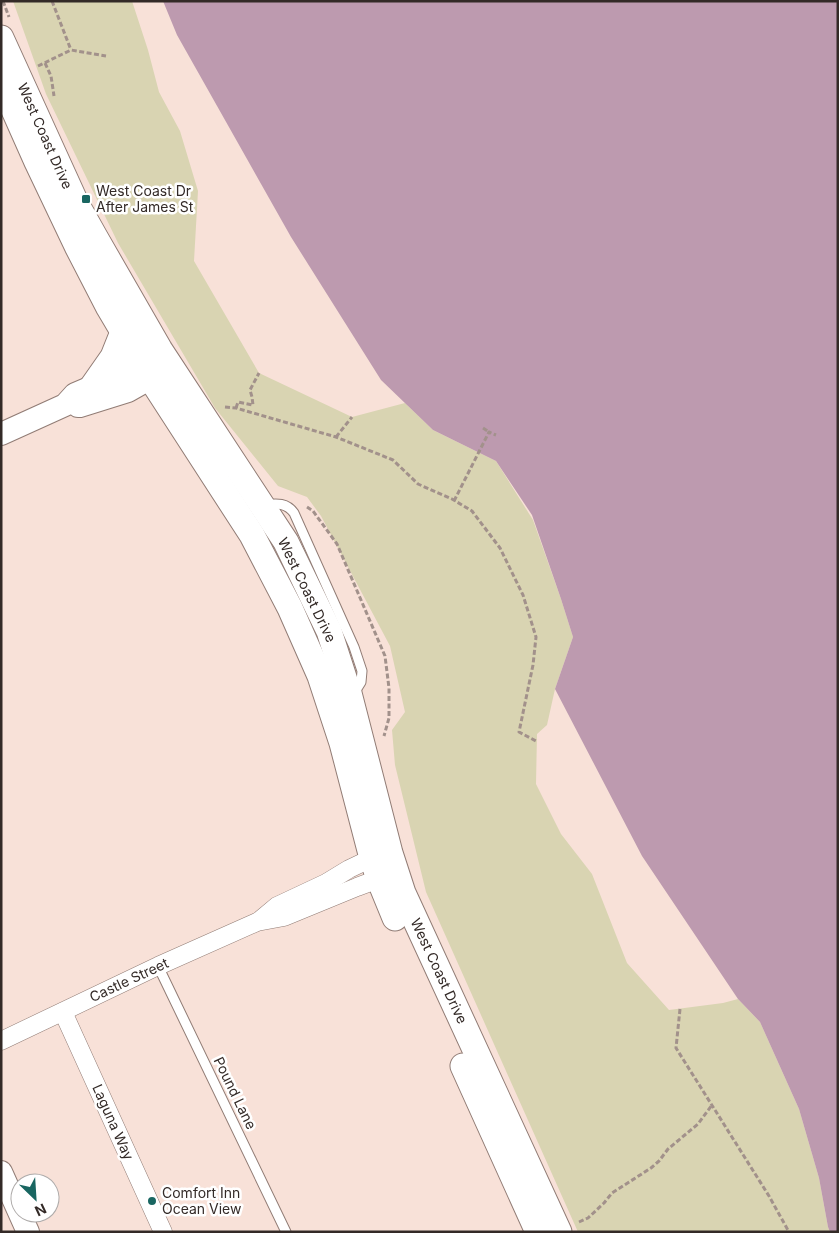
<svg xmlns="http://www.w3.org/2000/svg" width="839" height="1233" font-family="Inter,sans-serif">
<rect width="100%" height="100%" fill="#f8e1d8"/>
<polygon fill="#d9d4b2" points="13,1 132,1 148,50 159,92 180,131 198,191 194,261 259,373 352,417 405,403 433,430 496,461 533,520 561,599 573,637 555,689 547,725 537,734 536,784 561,834 592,874 627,963 669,1010 723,1003 738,999 760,1022 799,1109 819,1178 828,1227 830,1232 578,1232 426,892 395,765 392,730 405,712 390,646 321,516 307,497 278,486 215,408 118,243 46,94"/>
<polygon fill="#bd9aaf" points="163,1 838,1 838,1232 830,1232 828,1227 819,1178 799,1109 760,1022 738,999 642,856 555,689 573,637 561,599 532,515 496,461 433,430 381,380 291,237 177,35"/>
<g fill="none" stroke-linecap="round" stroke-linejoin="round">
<defs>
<g id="service">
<path d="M 265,505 C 277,503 287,503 294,513 L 354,647 L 362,671 L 361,682 L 356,690 L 352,692"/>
<polyline points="158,966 286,1232"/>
</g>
<g id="minor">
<polyline points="259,921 277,906 326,883 349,869 372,858 382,855"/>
<polyline points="63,1012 163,1232"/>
<polyline points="1,1041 158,966 257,922 284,917 357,887 389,875"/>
</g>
<g id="tertiary">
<polyline points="78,406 80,406 128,391 165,370"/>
<polyline points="1,434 65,405 75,394 115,377 156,352"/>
<polyline points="1,1172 28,1232"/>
</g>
<g id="secondary">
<polyline points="1,38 77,205 95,237 160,350 286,542 329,631 349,693 390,853 403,893 559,1232"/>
<polyline points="1,81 37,162 77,246 109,308 151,379 252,535 290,608 320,676 342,743 372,858 379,879 395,918"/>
<polyline points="92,387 113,357 123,332"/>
<polyline points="463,1066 538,1232"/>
</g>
</defs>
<use href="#service" stroke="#917c75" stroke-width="11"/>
<use href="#minor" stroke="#917c75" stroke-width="19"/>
<use href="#tertiary" stroke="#917c75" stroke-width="24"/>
<use href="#secondary" stroke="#917c75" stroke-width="27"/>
<g stroke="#a2918b" stroke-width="3" stroke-dasharray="5 2.5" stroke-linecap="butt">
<polyline points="3,1 9,17"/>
<polyline points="52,1 71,50"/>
<polyline points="45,63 51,76 54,96"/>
<polyline points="38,66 71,50 106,56"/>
<polyline points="225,407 236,408 336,437 393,460 418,484 452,499 472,511 500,548 523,595 536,637 533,665 519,732 536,741"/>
<polyline points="236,408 238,402 253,405 252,397 250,390 259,373"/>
<polyline points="483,428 489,432"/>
<polyline points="336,437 352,417"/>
<polyline points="454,501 489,432 496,435"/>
<polyline points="307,507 313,511 337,544 385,656 389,688 389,718 384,736"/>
<polyline points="680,1009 676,1048 769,1196 789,1232"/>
<polyline points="579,1222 588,1218 604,1203 612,1193 651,1168 659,1161 668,1149 698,1124 712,1105"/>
</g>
<use href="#service" stroke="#fff" stroke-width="9"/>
<use href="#minor" stroke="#fff" stroke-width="18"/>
<use href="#tertiary" stroke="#fff" stroke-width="22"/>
<use href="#secondary" stroke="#fff" stroke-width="25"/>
</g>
<g fill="#196661" stroke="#fff" stroke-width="2">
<rect x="81" y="194" width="10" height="10" rx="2.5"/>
<circle cx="152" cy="1201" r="5"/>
</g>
<g text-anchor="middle" stroke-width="5" stroke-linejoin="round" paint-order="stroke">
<g font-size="14" fill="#332a27" stroke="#fff">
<text transform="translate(45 136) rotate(66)" y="5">West Coast Drive</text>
<text transform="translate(307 590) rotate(64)" y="5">West Coast Drive</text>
<text transform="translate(439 971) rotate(65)" y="5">West Coast Drive</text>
<text transform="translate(129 980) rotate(-25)" y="5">Castle Street</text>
<text transform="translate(235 1093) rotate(64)" y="5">Pound Lane</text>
<text transform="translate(113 1122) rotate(66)" y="5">Laguna Way</text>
</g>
<g font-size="14" fill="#332a27" stroke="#fff" text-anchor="start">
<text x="96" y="196">West Coast Dr<tspan x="96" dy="16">After James St</tspan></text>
<text x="162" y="1198">Comfort Inn<tspan x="162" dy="16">Ocean View</tspan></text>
</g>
</g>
<rect width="839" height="1233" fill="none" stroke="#332a27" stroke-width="5"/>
<g transform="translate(35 1198) rotate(155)"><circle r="24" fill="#ffffff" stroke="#adaaa9"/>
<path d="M0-4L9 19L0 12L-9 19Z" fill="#196661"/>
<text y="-8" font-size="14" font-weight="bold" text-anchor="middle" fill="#332a27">N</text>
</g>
</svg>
